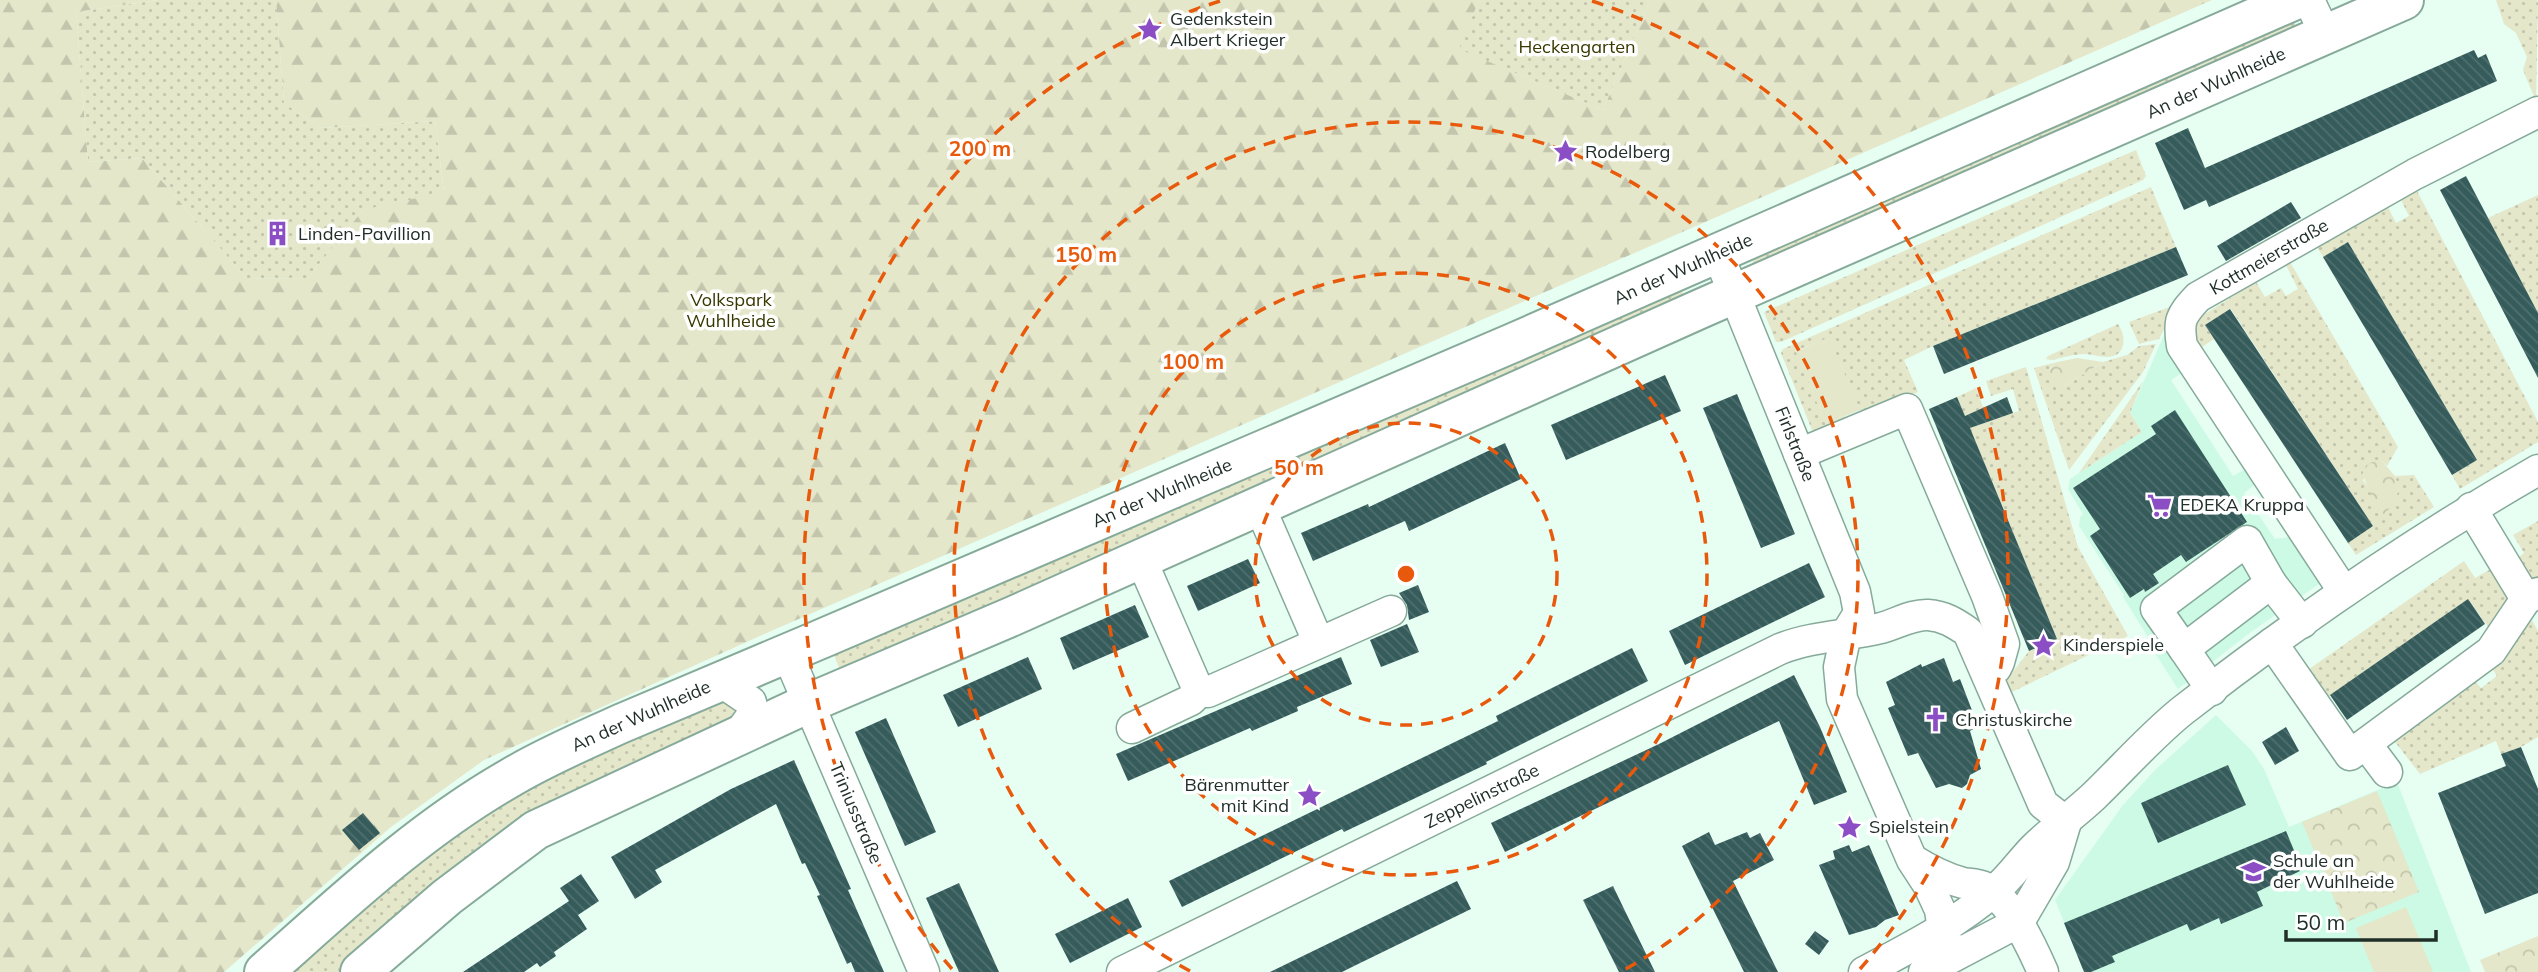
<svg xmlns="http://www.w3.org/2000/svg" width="2538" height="972" font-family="Mulish,sans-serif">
<defs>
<pattern id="grass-dots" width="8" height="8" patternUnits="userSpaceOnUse" patternTransform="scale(1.75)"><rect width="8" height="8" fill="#e4e7c9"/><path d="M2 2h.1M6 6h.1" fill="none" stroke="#c3c6ad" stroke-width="1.8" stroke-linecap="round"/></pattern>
<pattern id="forest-firs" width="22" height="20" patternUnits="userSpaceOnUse" patternTransform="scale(1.75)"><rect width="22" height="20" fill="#e4e7c9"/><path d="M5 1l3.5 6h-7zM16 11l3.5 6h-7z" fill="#c3c6ad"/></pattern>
<pattern id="park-crowns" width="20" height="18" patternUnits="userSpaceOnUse" patternTransform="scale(1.75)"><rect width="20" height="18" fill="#e4e7c9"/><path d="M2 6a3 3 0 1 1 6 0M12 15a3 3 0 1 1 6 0" fill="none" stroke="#c3c6ad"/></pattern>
<pattern id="building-back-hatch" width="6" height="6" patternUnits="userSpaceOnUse" patternTransform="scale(1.75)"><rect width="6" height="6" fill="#355b5b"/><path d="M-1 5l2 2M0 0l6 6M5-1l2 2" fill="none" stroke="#506f6f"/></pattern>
</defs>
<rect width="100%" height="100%" fill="#e7fef3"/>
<g fill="#ccfae5">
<polygon points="2171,319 2185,371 2171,380 2233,476 2249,467 2255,478 2254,485 2244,493 2275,539 2288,537 2294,540 2323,581 2247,635 2178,689 2146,639 2148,637 2123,597 2124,595 2079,526 2080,517 2083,514 2068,489 2070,479 2142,432 2130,413"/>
<polygon points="2216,715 2252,751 2264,769 2289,827 2397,782 2471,972 2084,972 2055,900 2123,805 2155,770"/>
</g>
<g fill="url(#grass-dots)">
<polygon points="158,0 276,0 284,103 321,128 435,121 444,193 363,210 307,279 246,278 142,158 88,162 76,12"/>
<polygon points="1479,0 1650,0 1603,110 1458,49"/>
<polygon points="2496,0 2537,0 2538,3 2536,101 2523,70 2527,57 2516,33 2504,24"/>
<polygon points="2295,17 2295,25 2292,34 1751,266 1754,259 1759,256"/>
<polygon points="2136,150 2146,176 2143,180 1781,342 1776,342 1764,312"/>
<polygon points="2151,187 2176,247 1933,346 1904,360 1918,392 1862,415 1829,338 1796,351 1826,424 1844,417 1846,423 1814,435 1781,353 1783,349"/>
<polygon points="2417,191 2538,422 2538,442 2460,489 2452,475 2477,460 2348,242 2323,257 2317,247 2388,207 2396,223 2409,216 2401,200"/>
<polygon points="2538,195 2538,313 2488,218"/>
<path d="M 2290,262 L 2398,447 L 2387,466 L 2381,460 L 2363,480 L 2372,493 L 2377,510 L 2399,491 L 2395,476 L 2414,475 L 2434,507 L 2356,555 L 2348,543 L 2373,526 L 2231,309 L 2205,325 L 2214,339 L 2202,347 C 2195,335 2190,329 2200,317 L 2256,282 L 2265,297 L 2281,288 L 2286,296 L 2298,289 L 2286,265 Z"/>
<polygon points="1678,282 1687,302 842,675 833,653"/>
<polygon points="2178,304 2159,339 2139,344 2129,322"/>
<path d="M 2118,324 C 2127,337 2126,357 2107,357 C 2099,357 2092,354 2084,354 C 2074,354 2062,358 2051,360 L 2046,359 L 2048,356 Z"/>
<polygon points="2156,344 2143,372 2069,470 2034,368 2053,363 2050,369 2064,386 2103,362 2127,355 2139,346"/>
<polygon points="2026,367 2078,547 2128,636 2010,693 2005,682 2029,651 2057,639 1957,397 1976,388 1988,421 2019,411 2013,389 1991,396 1986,381"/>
<polygon points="2143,381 2130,413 2142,432 2079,473"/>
<polygon points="2538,521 2538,584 2510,564 2524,553 2513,535"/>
<polygon points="2464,561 2475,578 2498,565 2516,593 2496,637 2468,600 2325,699 2302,674"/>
<polygon points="2526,610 2538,631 2538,737 2521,747 2501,754 2496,741 2420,774 2388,733 2470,675 2481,688 2497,676 2488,662"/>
<polygon points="733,698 742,714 367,947 339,972 279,972 363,896 567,761 628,743"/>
</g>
<polygon fill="url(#forest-firs)" points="0,0 158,0 76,12 88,162 142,158 246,278 307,279 363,210 444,192 435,121 321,128 284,103 276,0 1479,0 1459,49 1603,110 1650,0 2212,0 760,636 484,760 391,827 224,972 0,972"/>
<g fill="url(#park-crowns)">
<path d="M 2077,358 L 2103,362 L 2064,386 C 2055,386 2051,384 2048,375 L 2053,363 Z"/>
<path d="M 2381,460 L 2395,476 L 2399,490 L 2392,506 L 2384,514 L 2377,511 C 2372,495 2364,483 2362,468 L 2372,462 Z"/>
<polygon points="2377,791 2419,892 2344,923 2302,822"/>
<polygon points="2538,936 2538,972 2485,972 2480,960"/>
</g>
<g fill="#e4e7c9">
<polygon points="1829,337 1860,410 1826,424 1796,352"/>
<polygon points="2406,907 2433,972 2374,972 2356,928"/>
</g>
<g fill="url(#building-back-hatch)">
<polygon points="2474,50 2478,58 2486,54 2497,81 2209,207 2206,200 2184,210 2155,143 2188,128 2205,168"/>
<polygon points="2466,176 2538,313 2538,378 2440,190"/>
<polygon points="2291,202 2301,218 2226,261 2217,246"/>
<polygon points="2348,242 2477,460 2452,475 2323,257"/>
<polygon points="2176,247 2188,275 1944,374 1933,346"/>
<polygon points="2230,309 2373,526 2348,543 2205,325"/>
<polygon points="1665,375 1681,411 1566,460 1551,425"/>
<polygon points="1737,394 1795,534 1761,548 1703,408"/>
<polygon points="1957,397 1965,416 2007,397 2013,413 1970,428 2057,639 2029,651 1929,409"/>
<polygon points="2175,410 2247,522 2186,562 2181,555 2153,574 2159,583 2145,592 2144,589 2130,598 2090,536 2100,529 2073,488 2156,434 2151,426"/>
<polygon points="1505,443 1521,479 1409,531 1405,521 1313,561 1301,533 1368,504 1369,507"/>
<polygon points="1248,559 1260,583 1198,611 1187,586"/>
<polygon points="1809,563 1825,597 1685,665 1669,631"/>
<polygon points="1418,585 1429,612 1409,620 1407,605 1399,593"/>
<polygon points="2468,599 2485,624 2347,720 2330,695"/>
<polygon points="1135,605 1149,637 1073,670 1060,638"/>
<polygon points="1407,624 1419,652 1381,667 1370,640"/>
<polygon points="1632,648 1648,681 1486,762 1487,764 1344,832 1342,829 1182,907 1169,881 1498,721 1496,716"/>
<polygon points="1028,657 1042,689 958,727 943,695"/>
<polygon points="1341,657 1352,684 1297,707 1298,711 1252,731 1250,728 1128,781 1116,754"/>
<polygon points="1944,658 1953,682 1960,679 1978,726 1970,731 1981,769 1970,775 1967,784 1962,788 1949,784 1936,788 1918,753 1908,756 1888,708 1895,705 1886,682 1921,664 1922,667"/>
<polygon points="1794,675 1820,727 1847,792 1814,805 1779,721 1505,852 1491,823 1659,744"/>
<polygon points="886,718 936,832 905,846 855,732"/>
<polygon points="2286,727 2299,751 2275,765 2262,742"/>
<polygon points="2521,747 2538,789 2538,893 2485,914 2438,793 2506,766 2501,754"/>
<polygon points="794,760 851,889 848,890 884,972 855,972 851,962 847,964 817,896 820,895 805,863 802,864 776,804 655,870 662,882 635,899 611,857 731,789"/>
<polygon points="2228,765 2246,805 2158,843 2141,803"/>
<polygon points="363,813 380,833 359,850 342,830"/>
<polygon points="2286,831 2300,865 2298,866 2300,871 2257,892 2263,906 2221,924 2219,918 2190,931 2187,924 2112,956 2115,962 2091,972 2084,972 2064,923"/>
<polygon points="1709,832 1715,845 1747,832 1750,838 1760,833 1774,860 1733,881 1778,972 1744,972 1682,846"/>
<polygon points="1849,845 1852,852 1869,845 1899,915 1885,920 1876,927 1849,935 1819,865 1835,859 1833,851"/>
<polygon points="581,874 599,901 578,915 587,929 554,952 556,956 540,967 537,963 524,972 463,972 569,901 560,888"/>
<polygon points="1457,881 1471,909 1354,966 1342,972 1270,972"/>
<polygon points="959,883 999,972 959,972 926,898"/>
<polygon points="1613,886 1625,911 1655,972 1619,972 1583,900"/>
<polygon points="1128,898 1142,927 1070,963 1055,934"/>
<polygon points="1815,931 1829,941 1819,955 1805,944"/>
</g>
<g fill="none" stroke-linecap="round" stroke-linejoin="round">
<defs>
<g id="minor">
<polyline points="2309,0 2325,34"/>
<polyline points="1718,254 1855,592 1859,613 1846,634 1839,667 1842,699 1912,860 1929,886 1940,910 1943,930 1952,957"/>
<polyline points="1799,454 1907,409 1987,596 2004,644 1999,662 1996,668 1988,674"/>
<polyline points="1259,505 1314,632 1313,643"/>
<polyline points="2471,508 2526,599 2538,593"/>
<polyline points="1141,559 1199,692"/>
<path d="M 2344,592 L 2182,346 C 2178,321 2180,316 2198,297 L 2415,174 L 2538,112"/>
<polyline points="2272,643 2350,755 2491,651 2526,599"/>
<polyline points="2184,649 2156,609 2247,541 2271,583"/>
<polyline points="787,653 924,972"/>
<polyline points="720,681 751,702 753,714 737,736"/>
<polyline points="2212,690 2184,649 2271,583 2302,623"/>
<polyline points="1132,728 1191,700 1199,692 1208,692 1391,611"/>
<polyline points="2366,744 2387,772"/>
<path d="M 1913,860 C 1929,870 1944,878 1963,883 C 1970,884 1978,884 1984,887 C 2010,898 2032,947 2043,972"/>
<path d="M 1122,972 L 1780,649 C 1812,636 1848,636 1881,628 C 1896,624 1913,614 1928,615 C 1944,616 1955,623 1968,632 L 2043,804 L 2066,822"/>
<path d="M 1864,972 C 1909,948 1955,925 1994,891 C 2010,878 2020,862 2034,848 C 2052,830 2075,814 2094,796 C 2123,768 2151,736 2182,711 C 2295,623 2414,541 2538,470"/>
<polyline points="1924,972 2019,922 2054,862 2066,822"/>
</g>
<g id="major">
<path d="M 264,972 C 342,903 419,830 510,778 C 545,757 583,741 620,724 C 687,695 754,667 821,639 L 1515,342 L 2295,0"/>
<polyline points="360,972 447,897 536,830 809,703 1013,616 1700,309 2404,0"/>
</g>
</defs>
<use href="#minor" stroke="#86aa9a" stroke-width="33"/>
<use href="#major" stroke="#86aa9a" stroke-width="42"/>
<use href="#minor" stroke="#fff" stroke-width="30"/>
<use href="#major" stroke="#fff" stroke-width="38"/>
</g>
<g fill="none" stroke="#e8590c" stroke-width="3.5" stroke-dasharray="12 9">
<circle cx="1406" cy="574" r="151"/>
<circle cx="1406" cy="574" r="301"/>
<path d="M1190 971A452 452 0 1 1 1622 971"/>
<path d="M952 969A602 602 0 0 1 1220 1M1592 1A602 602 0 0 1 1860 969"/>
</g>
<defs>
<symbol id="sight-bare" viewBox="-9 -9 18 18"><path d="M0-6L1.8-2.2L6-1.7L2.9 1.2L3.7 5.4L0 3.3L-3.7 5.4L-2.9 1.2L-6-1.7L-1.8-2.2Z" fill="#8b4ec4" stroke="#fff" stroke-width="2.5" paint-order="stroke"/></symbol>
<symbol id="building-bare" viewBox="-9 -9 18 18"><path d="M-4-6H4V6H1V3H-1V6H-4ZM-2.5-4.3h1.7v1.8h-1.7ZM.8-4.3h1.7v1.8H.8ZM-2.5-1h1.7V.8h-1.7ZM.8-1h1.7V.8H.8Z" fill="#8b4ec4" stroke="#fff" stroke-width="2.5" paint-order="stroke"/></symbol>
<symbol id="supermarket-bare" viewBox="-9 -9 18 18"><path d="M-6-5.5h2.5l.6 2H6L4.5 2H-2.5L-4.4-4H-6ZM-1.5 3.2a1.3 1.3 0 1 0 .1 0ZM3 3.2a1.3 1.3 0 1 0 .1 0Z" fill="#8b4ec4" stroke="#fff" stroke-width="2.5" paint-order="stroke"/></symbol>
<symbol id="church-bare" viewBox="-9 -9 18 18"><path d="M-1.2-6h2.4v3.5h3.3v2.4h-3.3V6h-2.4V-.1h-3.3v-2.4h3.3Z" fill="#8b4ec4" stroke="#fff" stroke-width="2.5" paint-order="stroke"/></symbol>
<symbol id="school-bare" viewBox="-9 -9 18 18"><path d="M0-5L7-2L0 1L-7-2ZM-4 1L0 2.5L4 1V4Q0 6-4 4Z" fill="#8b4ec4" stroke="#fff" stroke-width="2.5" paint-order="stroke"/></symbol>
</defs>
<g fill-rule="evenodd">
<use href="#sight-bare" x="1132" y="12" width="35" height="35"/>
<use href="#sight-bare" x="1548" y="134" width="35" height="35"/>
<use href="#building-bare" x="260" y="216" width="35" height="35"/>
<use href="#supermarket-bare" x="2142" y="488" width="35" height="35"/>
<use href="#sight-bare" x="2026" y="628" width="35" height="35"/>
<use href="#church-bare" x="1918" y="702" width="35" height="35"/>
<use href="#sight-bare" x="1292" y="778" width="35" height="35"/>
<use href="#sight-bare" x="1832" y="810" width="35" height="35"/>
<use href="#school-bare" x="2236" y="854" width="35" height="35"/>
</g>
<g text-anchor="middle" stroke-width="7" stroke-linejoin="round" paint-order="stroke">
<g font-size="18" fill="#212f29" stroke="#fff" text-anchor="start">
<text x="1170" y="25">Gedenkstein<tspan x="1170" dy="21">Albert Krieger</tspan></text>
<text x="1585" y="158">Rodelberg</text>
<text x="298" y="240">Linden-Pavillion</text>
<text x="2180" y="511">EDEKA Kruppa</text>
<text x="2063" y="651">Kinderspiele</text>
<text x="1955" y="726">Christuskirche</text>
<text x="1289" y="791" text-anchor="end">Bärenmutter<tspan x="1289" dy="21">mit Kind</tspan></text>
<text x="1869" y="833">Spielstein</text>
<text x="2273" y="867">Schule an<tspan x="2273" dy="21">der Wuhlheide</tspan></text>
</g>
<g font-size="18" fill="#383800" stroke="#fff">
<text x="1577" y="53">Heckengarten</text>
<text x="731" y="306">Volkspark<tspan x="731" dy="21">Wuhlheide</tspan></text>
</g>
<g font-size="18" fill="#212f29" stroke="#fff">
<text transform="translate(2216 83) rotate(-24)" y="6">An der Wuhlheide</text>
<text transform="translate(2269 257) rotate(-30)" y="6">Kottmeierstraße</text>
<text transform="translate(1683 269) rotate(-24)" y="6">An der Wuhlheide</text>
<text transform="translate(1795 444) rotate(68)" y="6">Firlstraße</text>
<text transform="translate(1162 493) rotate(-23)" y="6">An der Wuhlheide</text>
<text transform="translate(641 716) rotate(-24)" y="6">An der Wuhlheide</text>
<text transform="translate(1482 796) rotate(-26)" y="6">Zeppelinstraße</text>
<text transform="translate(856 813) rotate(67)" y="6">Triniusstraße</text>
</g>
</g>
<circle cx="1406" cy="574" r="10" fill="#e8590c" stroke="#fff" stroke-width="3.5"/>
<g font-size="21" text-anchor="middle" font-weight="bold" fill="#e8590c" stroke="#fff" stroke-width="7" stroke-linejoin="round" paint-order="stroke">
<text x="980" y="156">200 m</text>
<text x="1086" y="262">150 m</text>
<text x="1193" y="369">100 m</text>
<text x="1299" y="475">50 m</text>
</g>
<path d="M2286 930v10h150v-10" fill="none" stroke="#212f29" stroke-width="3.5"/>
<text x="2296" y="930" font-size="21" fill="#212f29" stroke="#ffffff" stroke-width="5" paint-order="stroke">50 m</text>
</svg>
